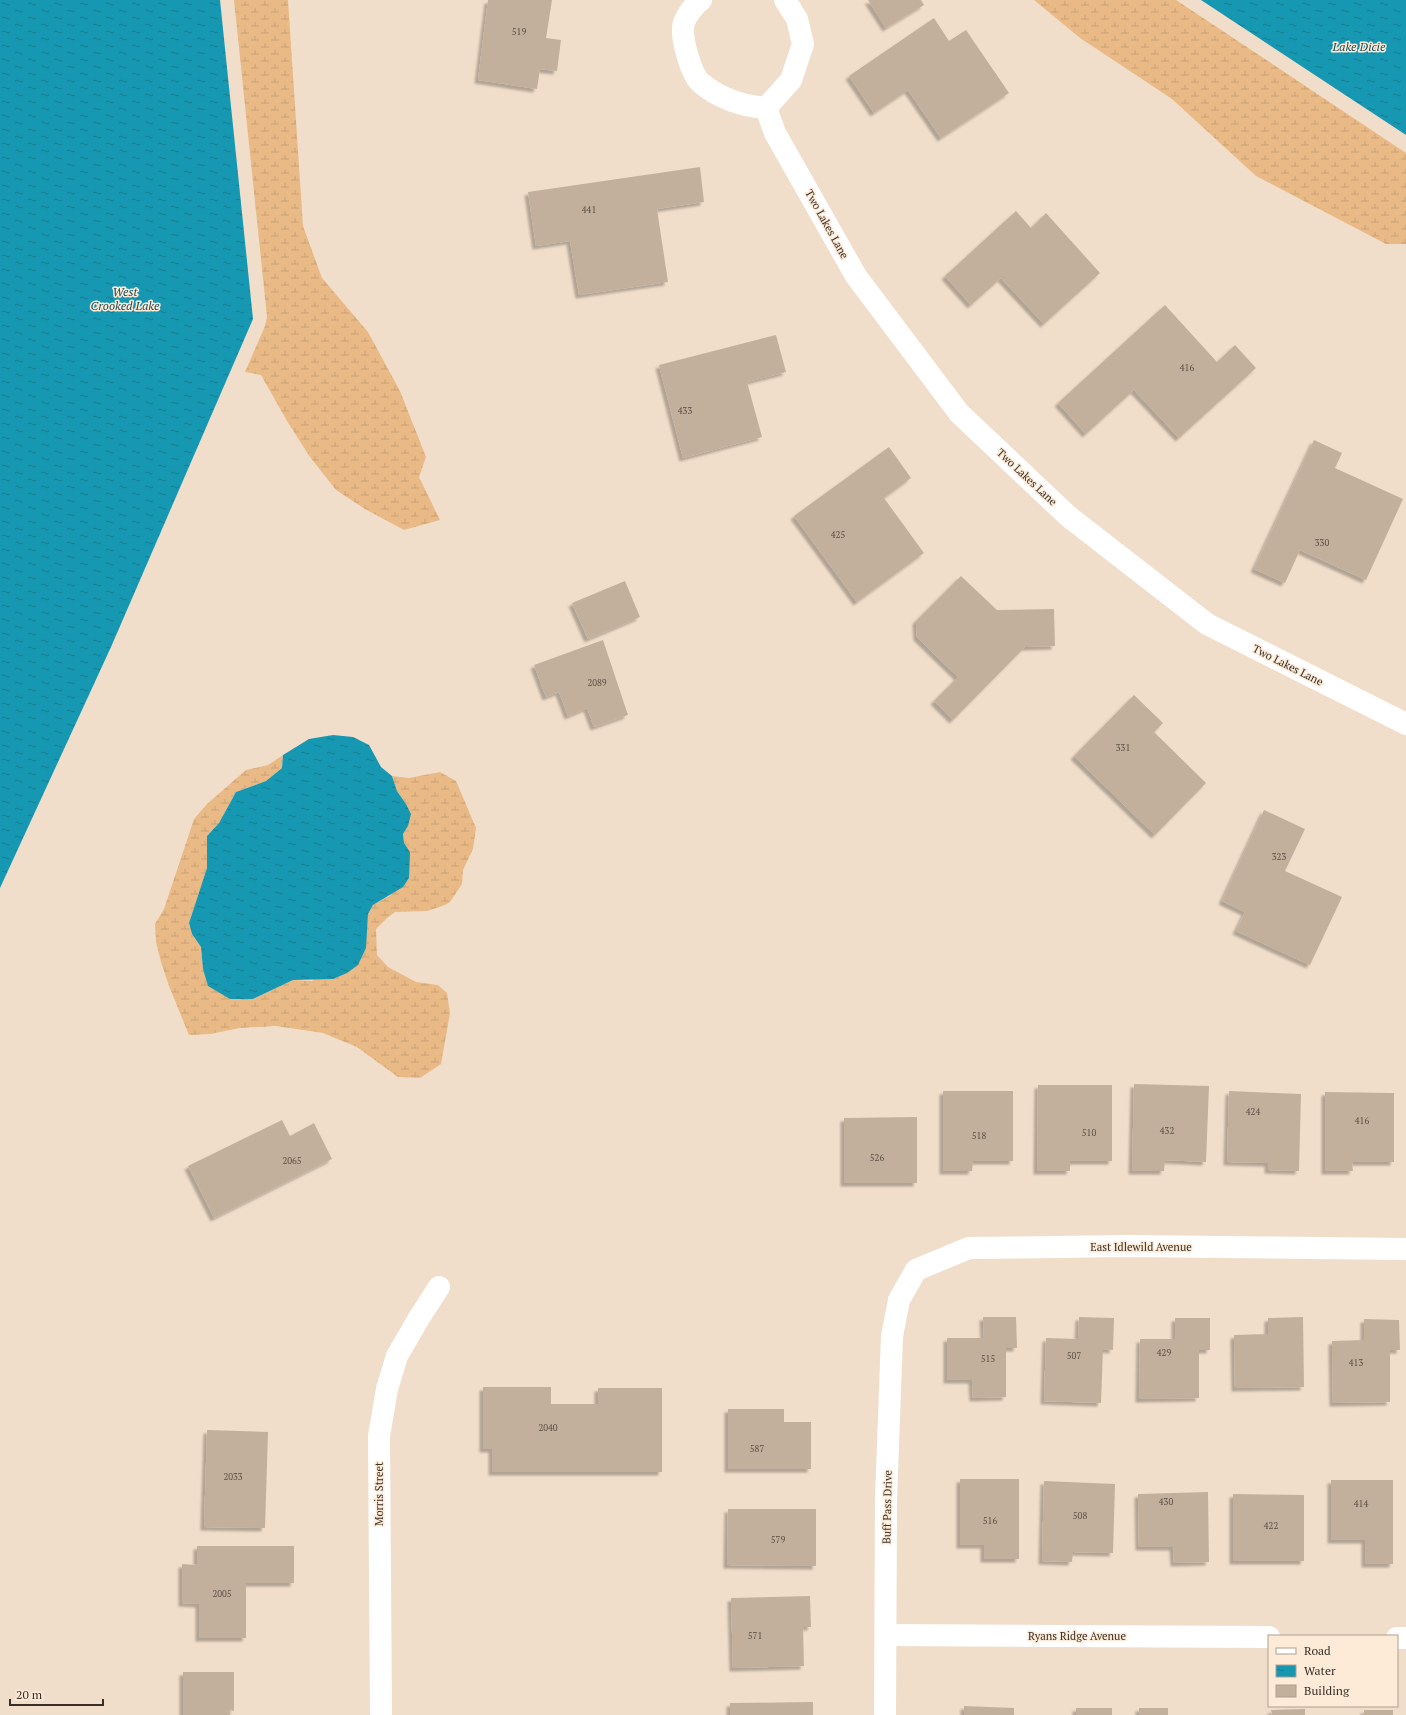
<svg xmlns="http://www.w3.org/2000/svg" width="1406" height="1715" font-family="'PT Serif',serif">
<defs>
<pattern id="wetland-marsh" width="20" height="14" patternUnits="userSpaceOnUse"><rect width="20" height="14" fill="#eaba86"/><path d="M1 5h8M5 5V1M11 12h8M15 12V8" fill="none" stroke="#c9a074"/></pattern>
<pattern id="water-ripples" width="26" height="14" patternUnits="userSpaceOnUse"><rect width="26" height="14" fill="#1798b2"/><path d="M2 4q2-2 4 0t4 0M15 11q2-2 4 0t4 0" fill="none" stroke="#167c91"/></pattern>
<filter id="shadow"><feDropShadow dx="-3.5" dy="3.5" stdDeviation="1" flood-color="#0004"/></filter>
</defs>
<rect width="100%" height="100%" fill="#f1deca"/>
<g fill="url(#wetland-marsh)">
<polygon points="234,0 288,0 303,226 322,278 368,332 400,391 426,457 419,477 440,520 404,530 365,509 336,490 310,457 287,421 261,375 245,372 265,326 267,317"/>
<polygon points="1034,0 1176,0 1406,153 1406,244 1386,244 1256,176 1172,99 1080,38"/>
<polygon points="283,755 282,768 266,781 236,792 219,823 207,836 207,868 189,923 192,934 201,947 203,969 253,999 293,980 312,981 367,927 368,914 373,905 391,895 410,852 404,843 403,834 408,826 406,804 397,791 392,776 409,778 440,772 456,781 476,828 473,849 463,870 462,884 450,902 445,905 427,911 395,912 387,918 376,929 377,955 388,967 416,982 438,985 447,993 450,1013 441,1064 420,1078 398,1077 357,1047 323,1033 276,1026 240,1028 210,1034 189,1035 169,986 161,962 156,942 155,924 164,909 194,819 207,804 246,770 268,765"/>
</g>
<g fill="url(#water-ripples)">
<polygon points="0,0 220,0 253,319 111,647 0,888"/>
<polygon points="1201,0 1406,0 1406,135"/>
<polygon points="333,735 353,737 369,745 381,767 392,776 397,791 406,804 411,814 408,826 403,834 404,843 410,852 409,878 403,887 373,905 368,914 366,948 358,965 347,973 333,979 293,980 253,999 230,999 208,986 203,969 201,947 192,934 189,923 207,868 207,836 219,823 236,792 266,781 282,768 283,755 309,739"/>
</g>
<g fill="#c2b09d" filter="url(#shadow)">
<polygon points="488,0 552,0 546,38 561,40 557,71 540,69 537,89 478,80"/>
<polygon points="868,0 921,0 924,5 886,28"/>
<polygon points="934,18 949,41 966,30 1009,93 941,138 908,90 874,113 849,76"/>
<polygon points="700,167 704,202 657,209 668,282 579,295 570,241 536,246 528,192"/>
<polygon points="1016,211 1031,228 1046,213 1100,273 1044,324 1001,278 971,305 945,276"/>
<polygon points="1165,305 1217,362 1235,345 1256,368 1179,438 1134,390 1086,434 1058,403"/>
<polygon points="776,335 786,372 747,382 762,437 683,458 659,365"/>
<polygon points="1314,440 1342,453 1335,468 1403,499 1366,580 1300,550 1285,583 1254,569"/>
<polygon points="889,447 911,478 884,498 924,553 857,602 794,516"/>
<polygon points="961,576 997,610 1054,609 1055,646 1025,647 953,720 934,701 958,677 917,637 916,621"/>
<polygon points="625,581 640,617 588,639 572,603"/>
<polygon points="603,640 628,715 594,727 587,708 568,716 559,692 546,697 534,665"/>
<polygon points="1134,695 1163,723 1154,732 1206,783 1155,835 1074,756"/>
<polygon points="1264,810 1305,829 1285,871 1342,897 1310,965 1236,931 1245,912 1222,901"/>
<polygon points="1134,1084 1209,1086 1206,1162 1165,1160 1164,1171 1132,1171"/>
<polygon points="1038,1085 1112,1085 1112,1161 1070,1161 1070,1171 1037,1171"/>
<polygon points="943,1091 1013,1091 1013,1161 973,1161 972,1171 943,1171"/>
<polygon points="1229,1091 1301,1094 1299,1171 1268,1170 1268,1163 1227,1162"/>
<polygon points="1325,1092 1394,1093 1394,1162 1352,1162 1353,1171 1325,1171"/>
<polygon points="917,1117 917,1183 844,1183 844,1118"/>
<polygon points="282,1120 290,1136 314,1123 332,1159 214,1218 188,1166"/>
<polygon points="983,1317 1016,1317 1017,1348 1006,1348 1006,1397 973,1398 972,1380 947,1380 947,1338 984,1338"/>
<polygon points="1079,1317 1114,1318 1113,1350 1103,1349 1101,1403 1044,1401 1046,1338 1078,1339"/>
<polygon points="1303,1317 1304,1387 1235,1388 1234,1335 1268,1334 1268,1318"/>
<polygon points="1175,1318 1210,1318 1210,1350 1199,1350 1199,1398 1139,1399 1140,1339 1175,1339"/>
<polygon points="1364,1319 1399,1320 1400,1350 1390,1350 1390,1402 1333,1403 1332,1341 1364,1340"/>
<polygon points="483,1387 551,1387 551,1404 598,1404 598,1388 662,1388 662,1472 492,1472 492,1449 483,1449"/>
<polygon points="728,1409 784,1409 784,1422 811,1422 811,1469 728,1469"/>
<polygon points="207,1430 268,1432 265,1528 204,1527"/>
<polygon points="960,1479 1019,1479 1019,1559 984,1559 984,1545 960,1545"/>
<polygon points="1331,1480 1393,1480 1393,1564 1365,1564 1365,1540 1331,1540"/>
<polygon points="1044,1481 1115,1484 1113,1553 1073,1552 1072,1562 1042,1561"/>
<polygon points="1208,1492 1209,1562 1174,1563 1173,1547 1139,1547 1138,1494"/>
<polygon points="1233,1494 1304,1495 1304,1561 1233,1561"/>
<polygon points="728,1509 816,1509 816,1566 727,1565"/>
<polygon points="197,1546 294,1546 294,1583 246,1583 246,1638 199,1638 199,1604 182,1603 182,1564 197,1565"/>
<polygon points="810,1596 811,1627 803,1627 804,1666 733,1668 731,1598"/>
<polygon points="183,1672 234,1672 234,1711 229,1710 230,1715 183,1715"/>
<polygon points="813,1702 813,1715 730,1715 730,1703"/>
<polygon points="964,1706 1014,1708 1014,1715 964,1715"/>
<rect x="1076" y="1708" width="36" height="7"/>
<rect x="1139" y="1708" width="29" height="7"/>
<polygon points="1305,1709 1305,1715 1272,1715 1271,1710"/>
<rect x="1364" y="1710" width="29" height="5"/>
</g>
<g fill="none" stroke-linecap="round" stroke-linejoin="round">
<g stroke="#fff" stroke-width="22">
<path d="M 701,0 C 694,5 683,19 683,28 C 682,40 691,75 701,83 C 720,99 742,106 766,108"/>
<polyline points="766,108 775,133 856,276 959,413 1068,516 1207,624 1406,724"/>
<polyline points="766,108 791,80 803,44 797,19 785,0"/>
<polyline points="886,1635 1269,1637"/>
<polyline points="1397,1638 1406,1638"/>
<polyline points="381,1715 379,1436 387,1389 397,1356 419,1318 439,1287"/>
<polyline points="885,1715 886,1499 892,1336 899,1300 916,1270 969,1248 1127,1246 1406,1249"/>
</g>
</g>
<g text-anchor="middle" stroke-width="3" stroke-linejoin="round" paint-order="stroke">
<g font-size="9" fill="#594e44">
<text x="519" y="35">519</text>
<text x="589" y="213">441</text>
<text x="1187" y="371">416</text>
<text x="685" y="414">433</text>
<text x="838" y="538">425</text>
<text x="1322" y="546">330</text>
<text x="597" y="686">2089</text>
<text x="1123" y="751">331</text>
<text x="1279" y="860">323</text>
<text x="1253" y="1115">424</text>
<text x="1362" y="1124">416</text>
<text x="1167" y="1134">432</text>
<text x="1089" y="1136">510</text>
<text x="979" y="1139">518</text>
<text x="877" y="1161">526</text>
<text x="292" y="1164">2065</text>
<text x="1164" y="1356">429</text>
<text x="1074" y="1359">507</text>
<text x="988" y="1362">515</text>
<text x="1356" y="1366">413</text>
<text x="548" y="1431">2040</text>
<text x="757" y="1452">587</text>
<text x="233" y="1480">2033</text>
<text x="1166" y="1505">430</text>
<text x="1361" y="1507">414</text>
<text x="1080" y="1519">508</text>
<text x="990" y="1524">516</text>
<text x="1271" y="1529">422</text>
<text x="778" y="1543">579</text>
<text x="222" y="1597">2005</text>
<text x="755" y="1639">571</text>
</g>
<g font-size="11" fill="#362e27" stroke="#feebd7">
<text transform="translate(827 224) rotate(61)" y="4">Two Lakes Lane</text>
<text transform="translate(1027 477) rotate(43)" y="4">Two Lakes Lane</text>
<text transform="translate(1288 665) rotate(27)" y="4">Two Lakes Lane</text>
<text x="1141" y="1251">East Idlewild Avenue</text>
<text transform="translate(379 1494) rotate(-90)" y="4">Morris Street</text>
<text transform="translate(887 1507) rotate(-89)" y="4">Buff Pass Drive</text>
<text x="1077" y="1640">Ryans Ridge Avenue</text>
</g>
<g font-size="12" font-style="italic" fill="#194a56" stroke="#feebd7">
<text x="1359" y="51">Lake Dicie</text>
<text x="125" y="296">West<tspan x="125" dy="14">Crooked Lake</tspan></text>
</g>
</g>
<rect x="1268" y="1635" width="130" height="72" fill="#feebd7" stroke="#ae9f91"/>
<rect x="1276" y="1648" width="20" height="6" fill="#ffffff" stroke="#ae9f91"/>
<text x="1304" y="1655" font-size="12" fill="#362e27">Road</text>
<rect x="1276" y="1665" width="20" height="12" fill="url(#water-ripples)" stroke="#ae9f91"/>
<text x="1304" y="1675" font-size="12" fill="#362e27">Water</text>
<rect x="1276" y="1685" width="20" height="12" fill="#c2b09d" stroke="#ae9f91"/>
<text x="1304" y="1695" font-size="12" fill="#362e27">Building</text>
<path d="M10 1699v6h93v-6" fill="none" stroke="#362e27" stroke-width="2"/>
<text x="16" y="1699" font-size="12" fill="#362e27" stroke="#feebd7" stroke-width="3" paint-order="stroke">20 m</text>
</svg>
